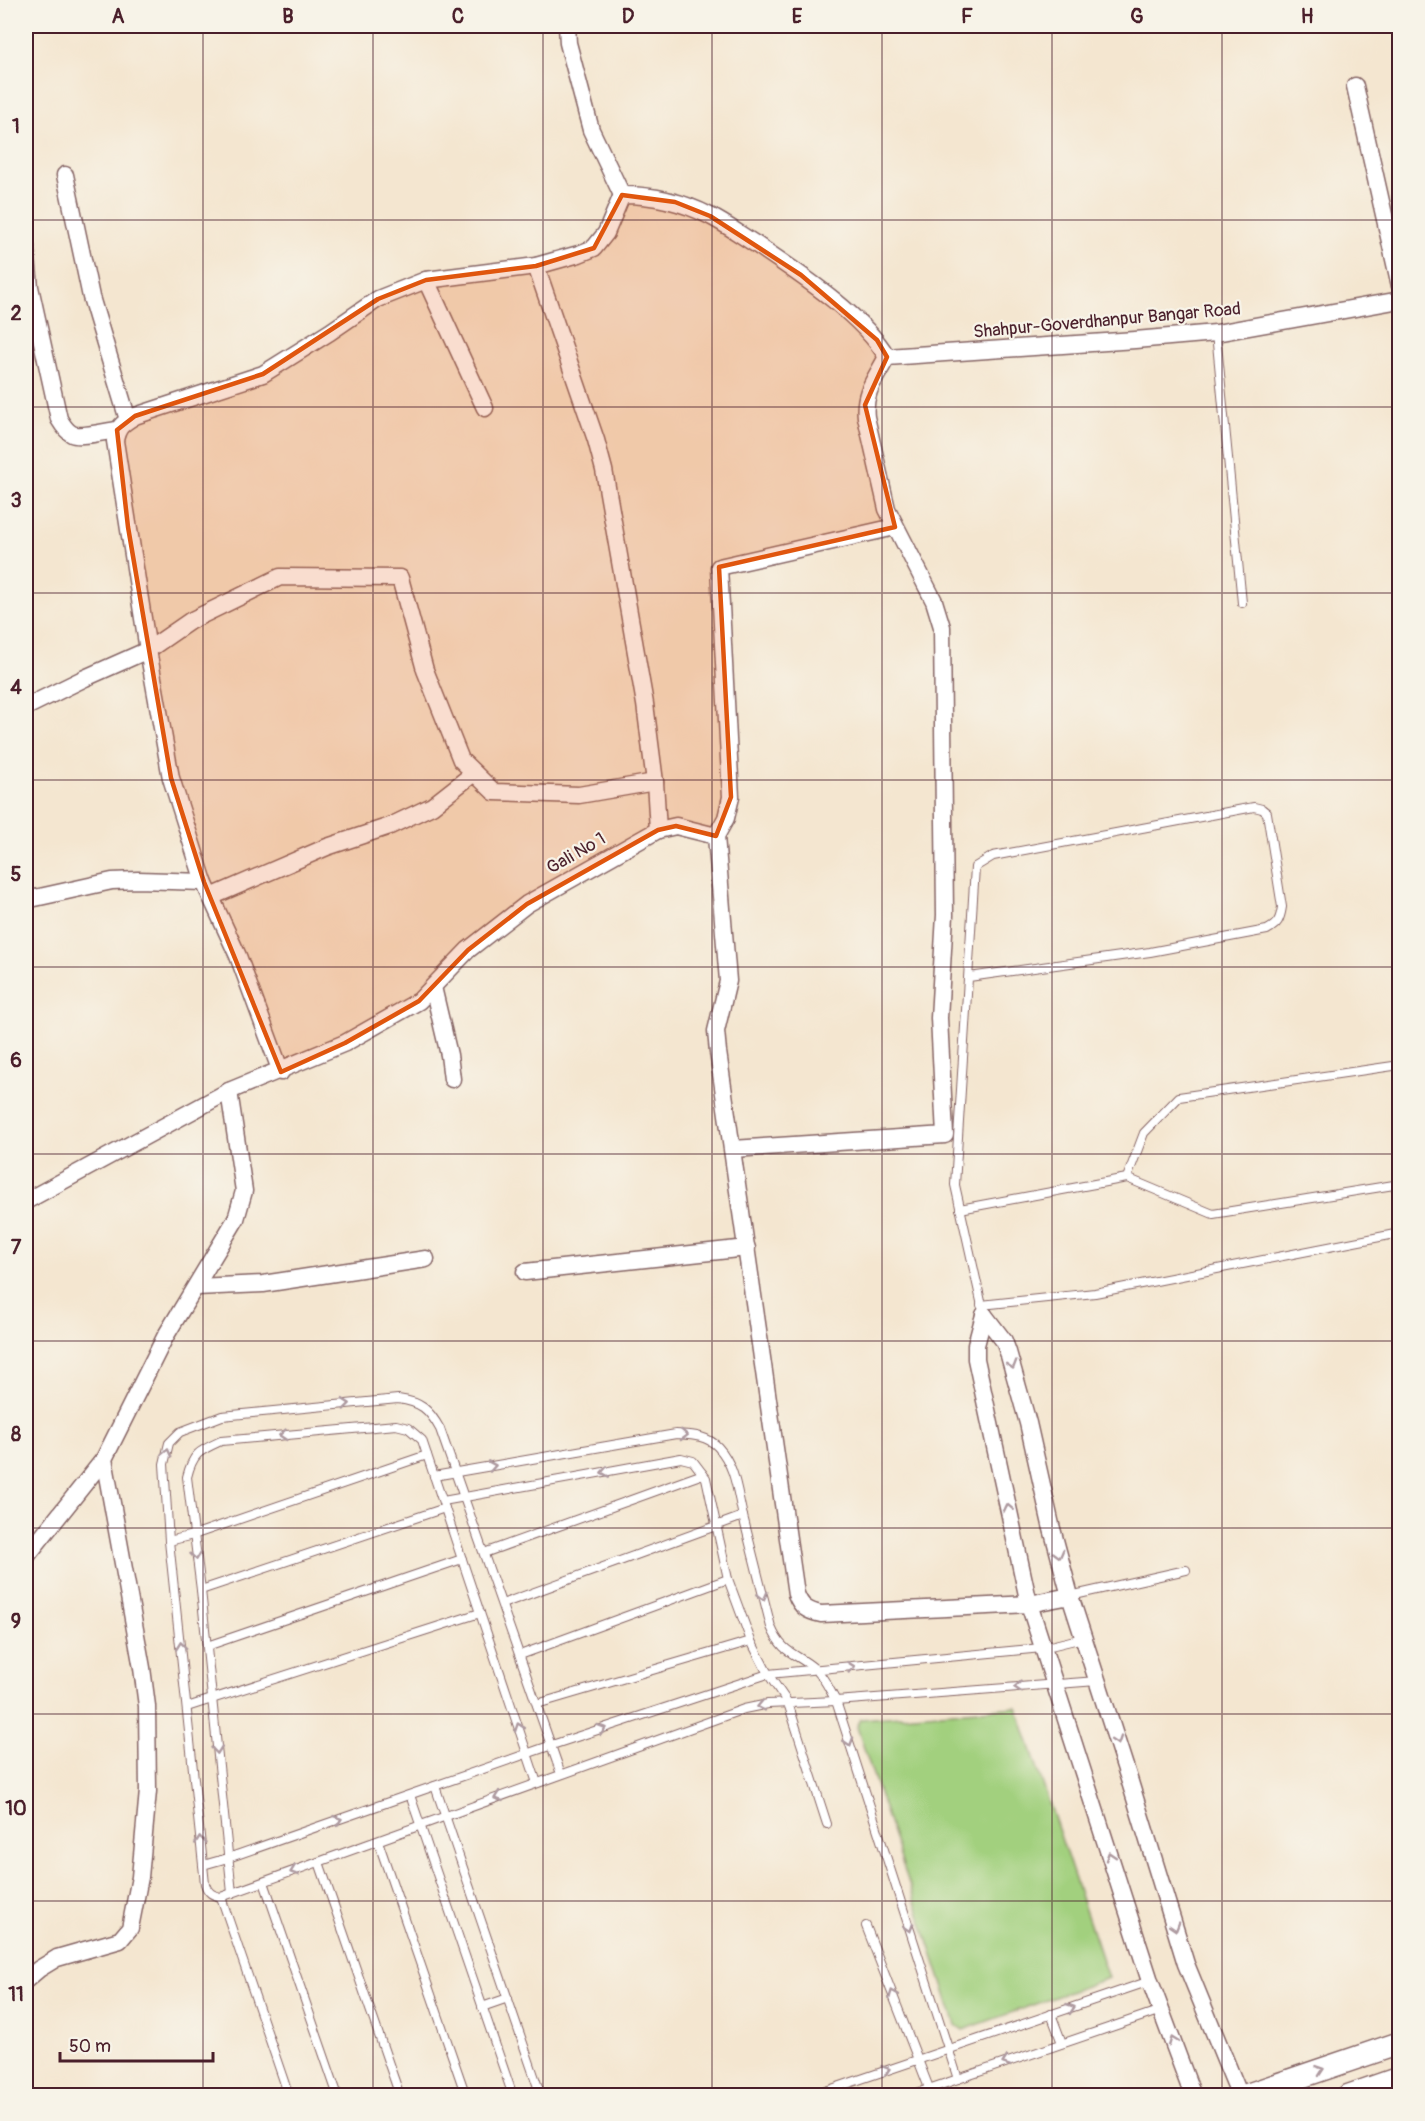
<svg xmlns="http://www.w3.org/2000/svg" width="1425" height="2121" font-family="Pangolin,sans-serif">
<rect width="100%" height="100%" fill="#f7f3e8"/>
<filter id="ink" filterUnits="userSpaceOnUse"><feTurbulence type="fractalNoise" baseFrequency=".0167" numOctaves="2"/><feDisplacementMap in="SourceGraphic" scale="12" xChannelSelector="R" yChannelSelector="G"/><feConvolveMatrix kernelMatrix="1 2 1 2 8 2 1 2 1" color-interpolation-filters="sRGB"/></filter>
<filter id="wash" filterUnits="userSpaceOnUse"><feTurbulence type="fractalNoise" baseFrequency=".008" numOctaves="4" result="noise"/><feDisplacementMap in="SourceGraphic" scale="24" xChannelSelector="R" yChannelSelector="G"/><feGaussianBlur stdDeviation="1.35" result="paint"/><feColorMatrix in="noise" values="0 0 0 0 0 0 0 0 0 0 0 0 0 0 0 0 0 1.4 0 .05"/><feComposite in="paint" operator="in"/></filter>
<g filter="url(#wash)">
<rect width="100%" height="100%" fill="#f4e6d0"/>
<polygon fill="#a2d07e" stroke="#767854" stroke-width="1.5" points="1017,1707 1108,1978 963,2030 956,2025 857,1727 861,1719"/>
</g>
<g filter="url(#ink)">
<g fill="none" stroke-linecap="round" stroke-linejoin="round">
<defs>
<g id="service">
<polyline points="1216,333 1242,603"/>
<path d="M 969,977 L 1150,952 L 1267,930 C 1278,924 1280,920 1282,907 L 1267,813 L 1262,809 L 1254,807 L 993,856 L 975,867 L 955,1185 L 984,1315"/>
<polyline points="1127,1178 1144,1133 1179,1097 1400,1065"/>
<polyline points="960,1209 1127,1178 1213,1214 1400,1184"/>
<polyline points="981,1305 1095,1293 1400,1233"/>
<path d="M 434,1476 L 676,1434 C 691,1435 707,1435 718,1447 C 737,1468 737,1495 744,1520 C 753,1556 762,1591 771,1627 C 783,1655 795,1652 815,1669 C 824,1676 830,1691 836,1701 L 958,2079"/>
<polyline points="443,1501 681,1458 693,1461 706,1478 728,1579 751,1641 768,1674 788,1703 827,1824"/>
<polyline points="169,1541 193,1535 427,1455"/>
<polyline points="484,1553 703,1474"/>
<polyline points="201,1590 445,1508"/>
<polyline points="1070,1596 1186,1570"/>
<polyline points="502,1604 743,1516"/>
<polyline points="207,1646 462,1559"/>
<polyline points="520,1655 728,1579"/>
<polyline points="537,1704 751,1641"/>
<polyline points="187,1707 480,1613"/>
<path d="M 561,1774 L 440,1429 C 429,1409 421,1402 398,1399 L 222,1416 L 180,1432 L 169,1443 L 164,1464 L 169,1541 L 205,1884 C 208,1893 212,1895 221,1897 L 744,1709 L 768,1704 L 836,1701 L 1097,1681"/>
<polyline points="435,1786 541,2096"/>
<polyline points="410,1795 513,2096"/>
<polyline points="378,1841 466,2096"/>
<polyline points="319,1862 400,2096"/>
<polyline points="203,1865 228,1858 552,1745 768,1674 1042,1648 1083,1638"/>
<polyline points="264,1882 338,2096"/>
<path d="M 232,1893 L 201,1590 L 187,1477 C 193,1453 199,1451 221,1441 L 396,1425 L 408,1428 L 422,1440 L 537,1783"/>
<polyline points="221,1897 289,2096"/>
<polyline points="866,1926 929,2088"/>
<polyline points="482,2007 508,1998"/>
<polyline points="1051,2014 1062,2043"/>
<polyline points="811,2096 1150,1981"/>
<polyline points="908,2096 1161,2010"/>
</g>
<g id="minor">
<polyline points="567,26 568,43 591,130 622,195"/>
<polyline points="1355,86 1400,286"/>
<polyline points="65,175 91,297 128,420"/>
<path d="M 26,247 L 30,287 L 59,419 C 62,424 66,431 72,434 C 80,438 107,431 117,430"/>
<polyline points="536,266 596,440 604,470 645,704 655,782 658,830"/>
<polyline points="426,280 485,408"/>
<polyline points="887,357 1135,340 1216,333 1400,300"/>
<path d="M 895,527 L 719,567 L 731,797 L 726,818 L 716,836 L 728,981 L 716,1031 L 718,1052 L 796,1594 C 801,1607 807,1611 821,1614 L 1029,1604 L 1070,1596"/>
<polyline points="26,707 85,678 148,650 190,621 280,577 400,578 425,670 461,760 494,792 579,795 655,782"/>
<polyline points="211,897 327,847 390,826 432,806 474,773"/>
<polyline points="26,900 112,881 138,880 204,882"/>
<polyline points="433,987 449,1055 452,1079"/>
<path d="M 281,1072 L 238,956 L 204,882 L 171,778 L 148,650 L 115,441 C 117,427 123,423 135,416 L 263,374 L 330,332 L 378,299 L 426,280 L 536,266 L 579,254 L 594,248 L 606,233 L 622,195 C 652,195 683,202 710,216 C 726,224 742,236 757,245 C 798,273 863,315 887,357"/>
<path d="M 733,1149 L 945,1135 L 939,1018 L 945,915 L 942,627 L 934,601 L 887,509 L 866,417 C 863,392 876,378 887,357"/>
<polyline points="26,1201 229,1091 345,1043 419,1001 468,950 527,904 658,830 676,826 716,836"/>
<polyline points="525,1272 747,1248"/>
<polyline points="196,1287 263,1284 426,1259"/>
<polyline points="984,1315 1004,1341 1008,1352 1028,1423 1051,1525 1070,1596 1130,1782 1186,1964 1240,2096"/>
<polyline points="984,1315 976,1345 976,1359 1029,1604 1150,1981 1193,2096"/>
<polyline points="26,1557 104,1459"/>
<polyline points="26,1980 39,1969 57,1958 120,1940 130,1928 140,1877 148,1791 147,1706 142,1668 104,1459 165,1337 236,1219 244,1191 229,1091"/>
</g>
<g id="secondary">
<polyline points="1244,2096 1400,2043"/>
<polyline points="1348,2096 1400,2078"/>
</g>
</defs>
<use href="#service" stroke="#866565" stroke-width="10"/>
<use href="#minor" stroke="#866565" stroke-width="19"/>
<use href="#secondary" stroke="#866565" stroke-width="25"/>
<use href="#service" stroke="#fff" stroke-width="8"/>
<use href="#minor" stroke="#fff" stroke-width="16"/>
<use href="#secondary" stroke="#fff" stroke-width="22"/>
</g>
<defs><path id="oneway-chevron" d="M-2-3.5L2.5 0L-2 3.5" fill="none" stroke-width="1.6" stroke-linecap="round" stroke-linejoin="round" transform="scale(1.5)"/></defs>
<g stroke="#ae9aa0">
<use href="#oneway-chevron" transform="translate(1012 1365) rotate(73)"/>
<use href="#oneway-chevron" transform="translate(346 1404) rotate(-6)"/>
<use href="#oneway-chevron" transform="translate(283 1435) rotate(175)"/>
<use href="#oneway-chevron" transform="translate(684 1435) rotate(2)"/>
<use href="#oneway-chevron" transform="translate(167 1453) rotate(-75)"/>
<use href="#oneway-chevron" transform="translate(492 1466) rotate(-10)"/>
<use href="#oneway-chevron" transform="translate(605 1472) rotate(170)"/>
<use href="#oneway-chevron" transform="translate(1008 1508) rotate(-102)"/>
<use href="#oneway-chevron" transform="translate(1059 1554) rotate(75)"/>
<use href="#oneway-chevron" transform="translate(196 1556) rotate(82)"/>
<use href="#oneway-chevron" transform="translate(763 1596) rotate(76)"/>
<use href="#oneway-chevron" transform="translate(181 1646) rotate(-96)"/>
<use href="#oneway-chevron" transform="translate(851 1667) rotate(-6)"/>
<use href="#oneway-chevron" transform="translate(1018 1687) rotate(176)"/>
<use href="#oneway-chevron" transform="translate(761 1706) rotate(168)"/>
<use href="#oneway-chevron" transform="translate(519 1727) rotate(-109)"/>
<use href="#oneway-chevron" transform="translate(602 1729) rotate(-18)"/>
<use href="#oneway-chevron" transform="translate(1117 1741) rotate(72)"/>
<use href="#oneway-chevron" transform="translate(849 1742) rotate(72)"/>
<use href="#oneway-chevron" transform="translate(217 1750) rotate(84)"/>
<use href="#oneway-chevron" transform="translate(498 1797) rotate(160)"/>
<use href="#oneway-chevron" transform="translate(338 1820) rotate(-19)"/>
<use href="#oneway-chevron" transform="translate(200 1840) rotate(-96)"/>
<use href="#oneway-chevron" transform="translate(1110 1856) rotate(-108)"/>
<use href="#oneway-chevron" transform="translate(294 1871) rotate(160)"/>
<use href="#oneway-chevron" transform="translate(1175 1927) rotate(73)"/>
<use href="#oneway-chevron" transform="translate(909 1928) rotate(72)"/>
<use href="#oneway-chevron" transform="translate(893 1994) rotate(-112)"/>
<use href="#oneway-chevron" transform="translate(1071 2008) rotate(-19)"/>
<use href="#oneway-chevron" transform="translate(1173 2041) rotate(-111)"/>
<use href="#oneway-chevron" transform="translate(1006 2062) rotate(161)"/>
<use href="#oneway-chevron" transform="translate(886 2070) rotate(-19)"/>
<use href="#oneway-chevron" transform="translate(1320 2070) rotate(-19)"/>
</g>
</g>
<path fill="#e0560e" fill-opacity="0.2" stroke="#e0560e" stroke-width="4.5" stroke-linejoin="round" d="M 622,195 L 675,202 L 710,216 L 801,275 L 877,340 L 887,357 L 865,405 L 895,527 L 719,567 L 731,797 L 716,836 L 676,826 L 658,830 L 527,904 L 468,950 L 419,1001 L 345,1043 L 281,1072 L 204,882 L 171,778 L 128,527 L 117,430 L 135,416 L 263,374 L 378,299 L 426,280 L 536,266 L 594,248 Z"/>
<path fill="none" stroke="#4a1f2b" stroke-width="1.5" stroke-opacity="0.55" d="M 203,26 L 203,2096M 373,26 L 373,2096M 543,26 L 543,2096M 712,26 L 712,2096M 882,26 L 882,2096M 1052,26 L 1052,2096M 1222,26 L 1222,2096M 26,220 L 1400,220M 26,407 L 1400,407M 26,593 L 1400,593M 26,780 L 1400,780M 26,967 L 1400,967M 26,1154 L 1400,1154M 26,1341 L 1400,1341M 26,1528 L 1400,1528M 26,1714 L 1400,1714M 26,1901 L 1400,1901"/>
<g text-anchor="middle" stroke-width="4.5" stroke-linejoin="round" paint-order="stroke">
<g font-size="18" fill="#4a1f2b" stroke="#f7f3e8">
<text transform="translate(1107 320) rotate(-5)" y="6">Shahpur-Goverdhanpur Bangar Road</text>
<text transform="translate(576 853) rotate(-30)" y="6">Gali No 1</text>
</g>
</g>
<rect width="1425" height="2121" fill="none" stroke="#f7f3e8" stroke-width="66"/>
<path d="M60 2052v9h153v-9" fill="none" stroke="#4a1f2b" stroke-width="3"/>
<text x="69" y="2052" font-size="18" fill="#4a1f2b" stroke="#f7f3e8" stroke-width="4.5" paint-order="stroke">50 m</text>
<rect x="33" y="33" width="1359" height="2055" fill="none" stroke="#4a1f2b" stroke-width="2"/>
<g font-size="20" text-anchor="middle" font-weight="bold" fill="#4a1f2b">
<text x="118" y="23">A</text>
<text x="288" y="23">B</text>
<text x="458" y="23">C</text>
<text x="628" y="23">D</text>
<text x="797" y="23">E</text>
<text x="967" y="23">F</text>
<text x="1137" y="23">G</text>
<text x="1307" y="23">H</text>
<text x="16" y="133">1</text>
<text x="16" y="320">2</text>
<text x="16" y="507">3</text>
<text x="16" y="694">4</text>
<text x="16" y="881">5</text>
<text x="16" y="1067">6</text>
<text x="16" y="1254">7</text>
<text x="16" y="1441">8</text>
<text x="16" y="1628">9</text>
<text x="16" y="1815">10</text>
<text x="16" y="2001">11</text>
</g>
</svg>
